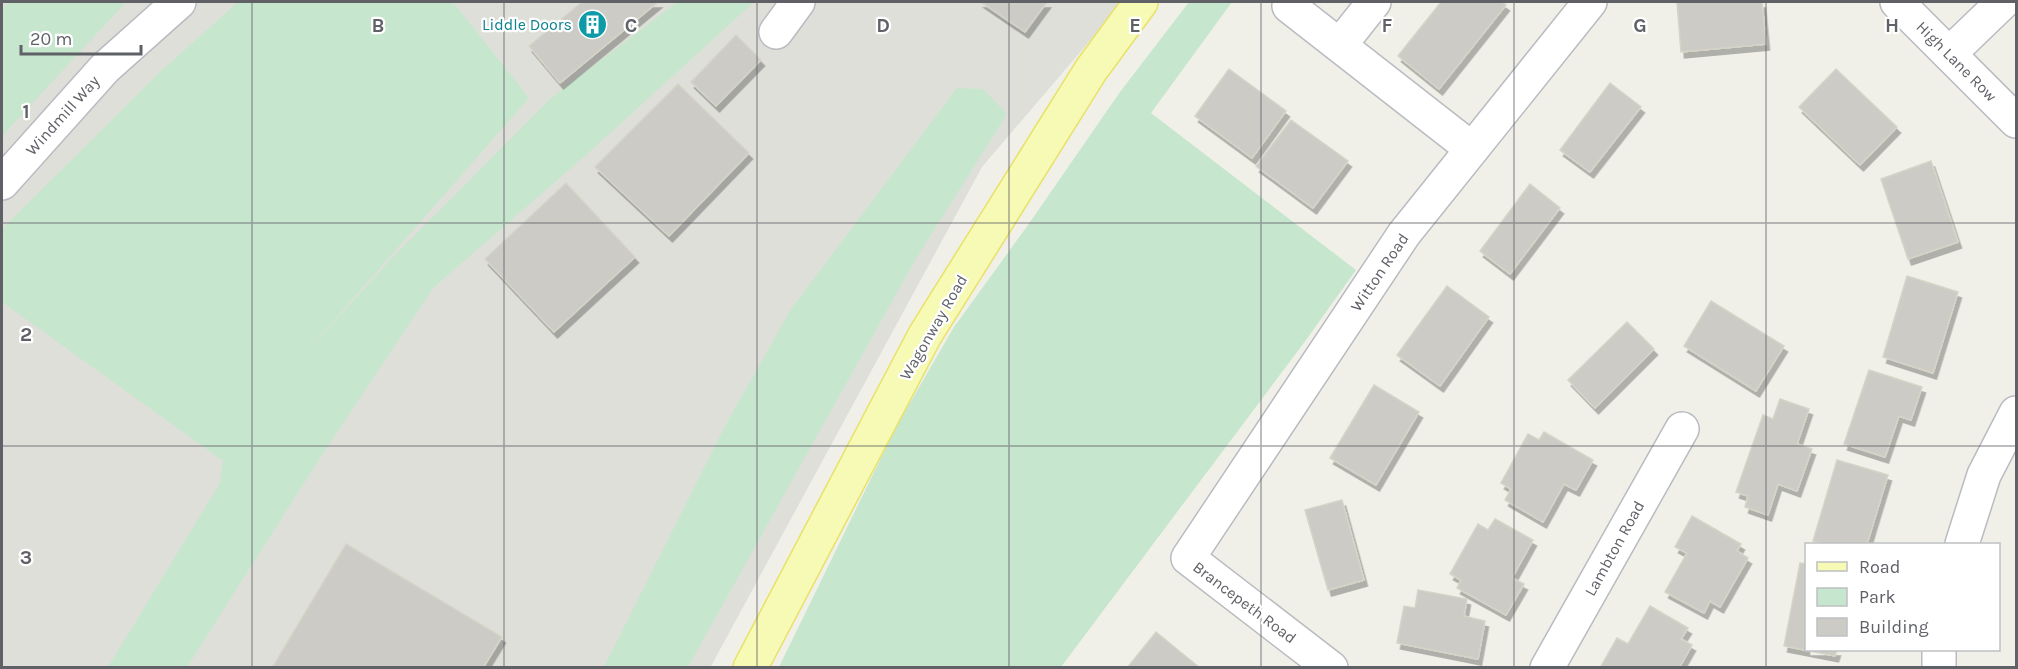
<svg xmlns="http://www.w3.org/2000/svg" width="2018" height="669" font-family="Karla,sans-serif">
<defs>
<filter id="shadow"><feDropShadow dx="3.5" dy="6" stdDeviation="0" flood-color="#0004"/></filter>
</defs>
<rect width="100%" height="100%" fill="#f0f0e8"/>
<polygon fill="#dfdfda" points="2,2 1123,2 982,167 710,668 2,667"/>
<g fill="#c7e6ce">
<polygon points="9,2 126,2 2,136 2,10"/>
<polygon points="238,2 453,2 529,98 301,358 390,260 550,99 677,2 754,2 585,156 433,288 320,458 187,667 108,667 220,483 223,461 2,302 2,229 160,72"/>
<polygon points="1189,2 1232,2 1151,113 1356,270 1306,340 1061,667 779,667 897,425 954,327 1028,225 1120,92"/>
<polygon points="957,88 983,89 1007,114 914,262 688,667 604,667 725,426 791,309"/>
</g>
<g fill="#cccbc5" stroke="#d5d4c7" stroke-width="1.5" filter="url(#shadow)">
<polygon points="582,2 658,2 560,83 529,46"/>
<polygon points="981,2 1047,2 1025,32"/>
<polygon points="1441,2 1502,2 1506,5 1439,89 1398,56"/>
<polygon points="1677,2 1762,2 1766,44 1681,52"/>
<polygon points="736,35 761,60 716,106 691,82"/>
<polygon points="1229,69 1286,111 1252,158 1195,116"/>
<polygon points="1836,69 1897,127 1860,165 1799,107"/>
<polygon points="1610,83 1641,107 1590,172 1560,150"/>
<polygon points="678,84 749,153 669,236 595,167"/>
<polygon points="1291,120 1348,161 1313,208 1256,166"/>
<polygon points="1931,161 1958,242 1908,259 1881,179"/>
<polygon points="566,183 635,257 554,332 485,259"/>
<polygon points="1530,184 1560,208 1510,274 1480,251"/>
<polygon points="1907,276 1958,292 1933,373 1883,357"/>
<polygon points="1447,286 1489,317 1440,386 1397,355"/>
<polygon points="1711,301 1784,346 1756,391 1684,346"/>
<polygon points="1627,322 1654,349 1595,408 1568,380"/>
<polygon points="1869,370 1922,387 1911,420 1899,416 1885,457 1844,444"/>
<polygon points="1374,385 1419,412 1376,485 1330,458"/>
<polygon points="1780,399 1809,409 1797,444 1812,449 1797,491 1778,484 1768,515 1745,507 1748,496 1736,492 1763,415 1773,419"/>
<polygon points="1544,432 1593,460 1576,490 1564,484 1543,522 1505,500 1511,489 1501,483 1528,434 1539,440"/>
<polygon points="1837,460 1888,475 1867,544 1825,544 1813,541"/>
<polygon points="1342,500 1364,580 1328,590 1305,510"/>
<polygon points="1692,516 1741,544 1737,551 1748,558 1720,607 1710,601 1704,613 1665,592 1687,553 1675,547"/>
<polygon points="1495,519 1533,540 1512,578 1524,584 1506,615 1457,588 1461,580 1450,574 1478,524 1488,530"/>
<polygon points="346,544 502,637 483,668 272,668"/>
<polygon points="1800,563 1806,564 1806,650 1837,650 1835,656 1784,646"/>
<polygon points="1418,590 1467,599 1464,616 1485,621 1478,659 1397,643 1404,606 1415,608"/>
<polygon points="1650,606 1688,628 1681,639 1692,645 1679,668 1600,668 1617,638 1628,644"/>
<polygon points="1156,632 1200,668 1127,668"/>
</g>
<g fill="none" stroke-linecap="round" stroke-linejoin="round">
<defs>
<g id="minor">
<polyline points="1897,2 2016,121"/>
<polyline points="1289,6 1472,149"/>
<polyline points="776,32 798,2"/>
<polyline points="1340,45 1374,2"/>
<polyline points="1949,54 2003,2"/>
<polyline points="2,183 105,68 179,2"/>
<polyline points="1962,544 1984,475 2016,413"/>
<polyline points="1939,650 1939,668"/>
<polyline points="1331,668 1188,558 1404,234 1590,2"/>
<polyline points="1547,668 1682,429"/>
</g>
<polyline id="major" points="750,668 925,335 1091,70 1141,2"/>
</defs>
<use href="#minor" stroke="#babbc1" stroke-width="36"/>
<use href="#major" stroke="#e9e168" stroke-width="36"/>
<use href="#minor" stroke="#fff" stroke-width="33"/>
<use href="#major" stroke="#f6fab4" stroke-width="33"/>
</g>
<path fill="none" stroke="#5f6167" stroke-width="1.5" stroke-opacity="0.55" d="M 252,2 L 252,668M 504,2 L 504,668M 757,2 L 757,668M 1009,2 L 1009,668M 1261,2 L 1261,668M 1514,2 L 1514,668M 1766,2 L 1766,668M 2,223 L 2016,223M 2,446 L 2016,446"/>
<defs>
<symbol id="building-disc" viewBox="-11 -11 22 22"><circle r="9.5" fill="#0f9aa8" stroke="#fff"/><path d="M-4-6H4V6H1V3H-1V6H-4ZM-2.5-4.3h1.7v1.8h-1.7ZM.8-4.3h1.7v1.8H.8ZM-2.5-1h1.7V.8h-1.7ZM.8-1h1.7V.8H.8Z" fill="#fff"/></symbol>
</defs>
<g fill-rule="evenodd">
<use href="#building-disc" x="576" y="8" width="33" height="33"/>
</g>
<g text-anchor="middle" stroke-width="4.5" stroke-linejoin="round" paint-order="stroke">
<g font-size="16" fill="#0d838f" stroke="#fff" text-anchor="end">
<text x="572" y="30">Liddle Doors</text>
</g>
<g font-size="16" fill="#5f6167" stroke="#fff">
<text transform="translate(1957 61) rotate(45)" y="6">High Lane Row</text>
<text transform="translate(62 115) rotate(-48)" y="6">Windmill Way</text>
<text transform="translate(1379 272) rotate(-56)" y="6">Witton Road</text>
<text transform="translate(933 327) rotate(-60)" y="6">Wagonway Road</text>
<text transform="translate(1614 548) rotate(-61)" y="6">Lambton Road</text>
<text transform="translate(1245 602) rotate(37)" y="6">Brancepeth Road</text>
</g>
</g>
<g font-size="20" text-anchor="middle" font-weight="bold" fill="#5f6167" stroke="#fff" stroke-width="4.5" stroke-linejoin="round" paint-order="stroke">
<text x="378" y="32">B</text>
<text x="631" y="32">C</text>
<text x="883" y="32">D</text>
<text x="1135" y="32">E</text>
<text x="1387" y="32">F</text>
<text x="1640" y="32">G</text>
<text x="1892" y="32">H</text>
<text x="26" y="118">1</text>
<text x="26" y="341">2</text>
<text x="26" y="564">3</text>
</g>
<rect width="2018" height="669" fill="none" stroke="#5f6167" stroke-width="6"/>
<rect x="1805" y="543" width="195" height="108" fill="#ffffff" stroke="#bfc0c2" stroke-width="1.5"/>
<rect x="1817" y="562" width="30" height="9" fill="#f6fab4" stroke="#bfc0c2" stroke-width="1.5"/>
<text x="1859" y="573" font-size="18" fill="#5f6167">Road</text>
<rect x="1817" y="588" width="30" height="18" fill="#c7e6ce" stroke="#bfc0c2" stroke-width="1.5"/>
<text x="1859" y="603" font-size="18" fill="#5f6167">Park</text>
<rect x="1817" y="618" width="30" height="18" fill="#cccbc5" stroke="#bfc0c2" stroke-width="1.5"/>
<text x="1859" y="633" font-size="18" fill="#5f6167">Building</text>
<path d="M21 45v9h120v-9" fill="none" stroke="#5f6167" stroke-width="3"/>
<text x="30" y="45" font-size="18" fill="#5f6167" stroke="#ffffff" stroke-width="4.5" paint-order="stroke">20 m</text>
</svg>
